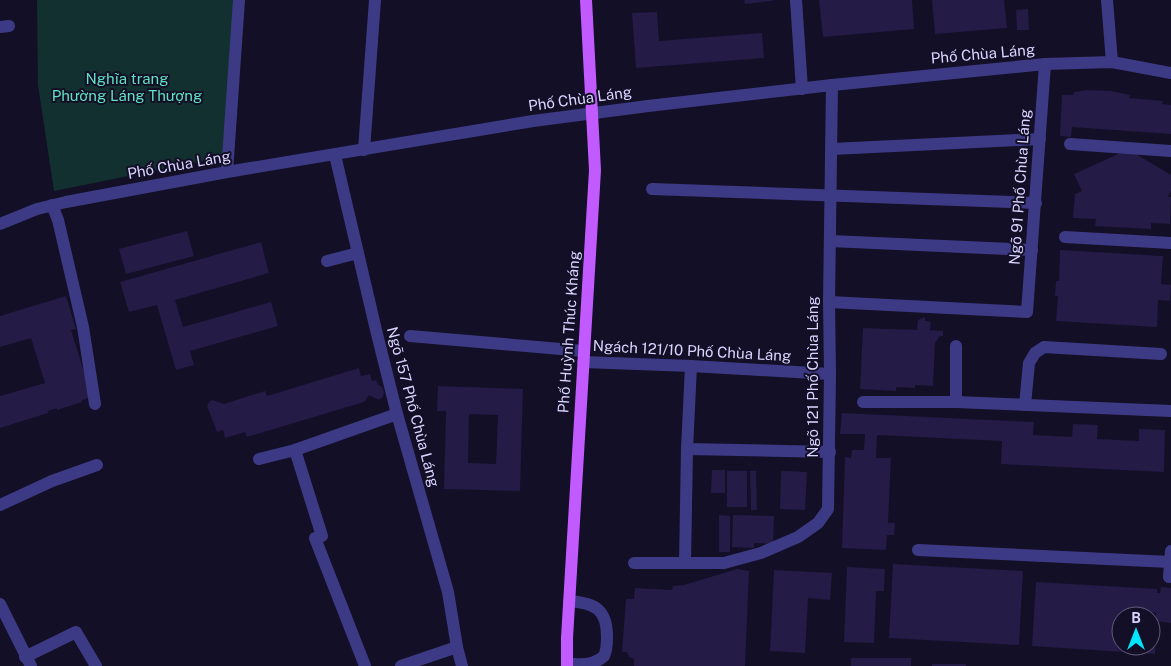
<svg xmlns="http://www.w3.org/2000/svg" width="1171" height="666" font-family="'Public Sans',sans-serif">
<rect width="100%" height="100%" fill="#130f26"/>
<polygon fill="#12302f" points="37,0 234,0 223,157 54,191 38,85"/>
<g fill="#241b47" fill-rule="evenodd">
<polygon points="744,0 772,0 772,1 745,4"/>
<polygon points="819,0 912,0 914,29 823,37"/>
<polygon points="932,0 1004,0 1007,28 935,34"/>
<polygon points="1028,9 1029,30 1017,30 1016,10"/>
<polygon points="657,12 659,41 762,33 764,58 636,68 632,13"/>
<polygon points="1087,90 1111,91 1130,95 1129,98 1163,101 1162,104 1171,105 1171,134 1072,127 1071,137 1060,136 1062,95 1073,95 1074,92"/>
<polygon points="1125,151 1131,151 1171,175 1171,191 1168,197 1171,197 1170,224 1151,223 1151,229 1095,226 1096,219 1073,218 1075,194 1082,191 1074,174"/>
<polygon points="187,231 194,256 126,274 119,249"/>
<polygon points="261,242 269,273 175,300 183,327 271,302 278,326 190,351 194,365 176,370 157,305 129,312 120,282"/>
<polygon points="1060,250 1163,256 1161,284 1171,285 1170,301 1158,300 1157,327 1056,321 1058,296 1055,296 1056,281 1059,281"/>
<polygon points="66,296 76,329 71,330 92,397 82,400 82,402 57,410 57,408 48,411 48,413 0,428 0,396 45,383 31,338 0,347 0,316"/>
<polygon points="925,317 925,321 928,321 931,323 930,330 943,331 943,336 940,336 935,343 933,386 915,385 915,388 896,387 896,391 860,389 863,328 917,330 918,320"/>
<polygon points="359,368 361,376 370,374 372,381 376,380 378,385 382,387 384,392 383,397 379,400 369,395 364,402 247,437 245,432 225,438 223,430 217,432 207,406 209,402 212,400 224,404 265,391 267,396"/>
<path d="M 438,386 L 523,389 L 520,491 L 444,489 L 446,411 L 437,411 ZM 469,414 L 498,415 L 496,464 L 468,463 Z"/>
<polygon points="842,413 1034,422 1033,435 1072,437 1073,424 1098,425 1097,439 1139,441 1139,429 1165,430 1164,472 1001,464 1002,441 877,435 876,458 891,458 888,523 895,523 894,535 887,535 886,550 842,548 845,457 851,458 852,450 864,450 865,434 840,434"/>
<polygon points="712,470 725,470 725,493 711,493"/>
<rect x="727" y="471" width="20" height="36"/>
<polygon points="750,471 756,471 757,510 751,510"/>
<polygon points="781,471 807,472 805,510 780,509"/>
<polygon points="719,515 730,516 730,552 719,552"/>
<polygon points="733,515 774,516 773,544 754,543 754,548 732,547"/>
<polygon points="893,564 1023,571 1019,645 889,638"/>
<polygon points="847,567 885,569 884,591 876,591 874,643 844,642"/>
<polygon points="737,569 749,571 745,666 634,666 634,659 629,657 627,652 622,652 626,599 634,599 635,588 672,590 673,586 684,585"/>
<polygon points="774,570 832,573 830,600 808,598 805,653 770,651"/>
<polygon points="1036,582 1157,589 1157,593 1160,593 1161,587 1171,588 1171,623 1155,621 1156,613 1147,612 1147,616 1121,616 1121,646 1151,646 1151,629 1156,629 1155,654 1032,646"/>
<rect x="851" y="658" width="60" height="8"/>
<rect x="932" y="664" width="34" height="2"/>
</g>
<g fill="none" stroke-linecap="round" stroke-linejoin="round">
<g stroke="#3d3a85" stroke-width="12">
<polyline points="796,0 802,89"/>
<polyline points="1107,0 1112,62"/>
<polyline points="0,27 9,26"/>
<polyline points="1070,144 1171,151"/>
<polyline points="832,149 1040,139"/>
<polyline points="364,150 375,0"/>
<polyline points="335,155 376,330 397,414 448,592 457,647 462,666"/>
<polyline points="227,172 239,0"/>
<polyline points="652,189 1036,203"/>
<polyline points="52,205 58,220 83,327 95,404"/>
<polyline points="0,224 37,209 66,202 227,172 533,121 648,106 832,85 1045,64 1112,62 1171,73"/>
<polyline points="1065,237 1171,243"/>
<polyline points="830,241 1032,250"/>
<polyline points="327,261 358,253"/>
<polyline points="829,302 1027,312 1045,64"/>
<polyline points="410,336 584,351"/>
<polyline points="956,346 956,402"/>
<polyline points="583,362 691,366 830,374"/>
<polyline points="863,402 956,402 1171,411"/>
<polyline points="1025,405 1029,363 1035,353 1044,347 1161,354"/>
<polyline points="687,449 830,452"/>
<polyline points="295,450 322,536 315,538 365,666"/>
<polyline points="259,459 295,450 397,414"/>
<polyline points="0,505 52,481 97,465"/>
<polyline points="918,550 1170,562"/>
<polyline points="634,563 724,563 761,553 798,537 818,523 828,509 830,374 829,302 832,85"/>
<polyline points="685,563 687,449 691,366"/>
<polyline points="1169,577 1171,551"/>
<polyline points="0,604 31,666"/>
<polyline points="25,657 76,632 96,666"/>
<path d="M 567,664 C 582,664 593,666 604,656 C 607,650 607,643 607,637 C 607,609 595,603 569,601"/>
<polyline points="401,666 457,647"/>
</g>
<polyline stroke="#c25bff" stroke-width="12" points="567,666 567,638 595,170 586,0"/>
</g>
<g text-anchor="middle" stroke-width="4" stroke-linejoin="round" paint-order="stroke">
<g font-size="15" fill="#d9d4ff" stroke="#130f26">
<text transform="translate(983 54) rotate(-5)" y="5">Phố Chùa Láng</text>
<text transform="translate(580 99) rotate(-8)" y="5">Phố Chùa Láng</text>
<text transform="translate(179 165) rotate(-10)" y="5">Phố Chùa Láng</text>
<text transform="translate(1020 187) rotate(-86)" y="5">Ngõ 91 Phố Chùa Láng</text>
<text transform="translate(569 332) rotate(-86)" y="5">Phố Huỳnh Thúc Kháng</text>
<text transform="translate(692 351) rotate(3)" y="5">Ngách 121/10 Phố Chùa Láng</text>
<text transform="translate(813 377) rotate(-90)" y="5">Ngõ 121 Phố Chùa Láng</text>
<text transform="translate(413 407) rotate(75)" y="5">Ngõ 157 Phố Chùa Láng</text>
</g>
<g font-size="15" fill="#5fe0c0" stroke="#130f26">
<text x="127" y="84">Nghĩa trang<tspan x="127" dy="17">Phường Láng Thượng</tspan></text>
</g>
</g>
<g transform="translate(1136 631)"><circle r="24" fill="#130f26" stroke="#625e7d"/>
<path d="M0-4L9 19L0 12L-9 19Z" fill="#00e5ff"/>
<text y="-8" font-size="14" font-weight="bold" text-anchor="middle" fill="#d9d4ff">B</text>
</g>
</svg>
